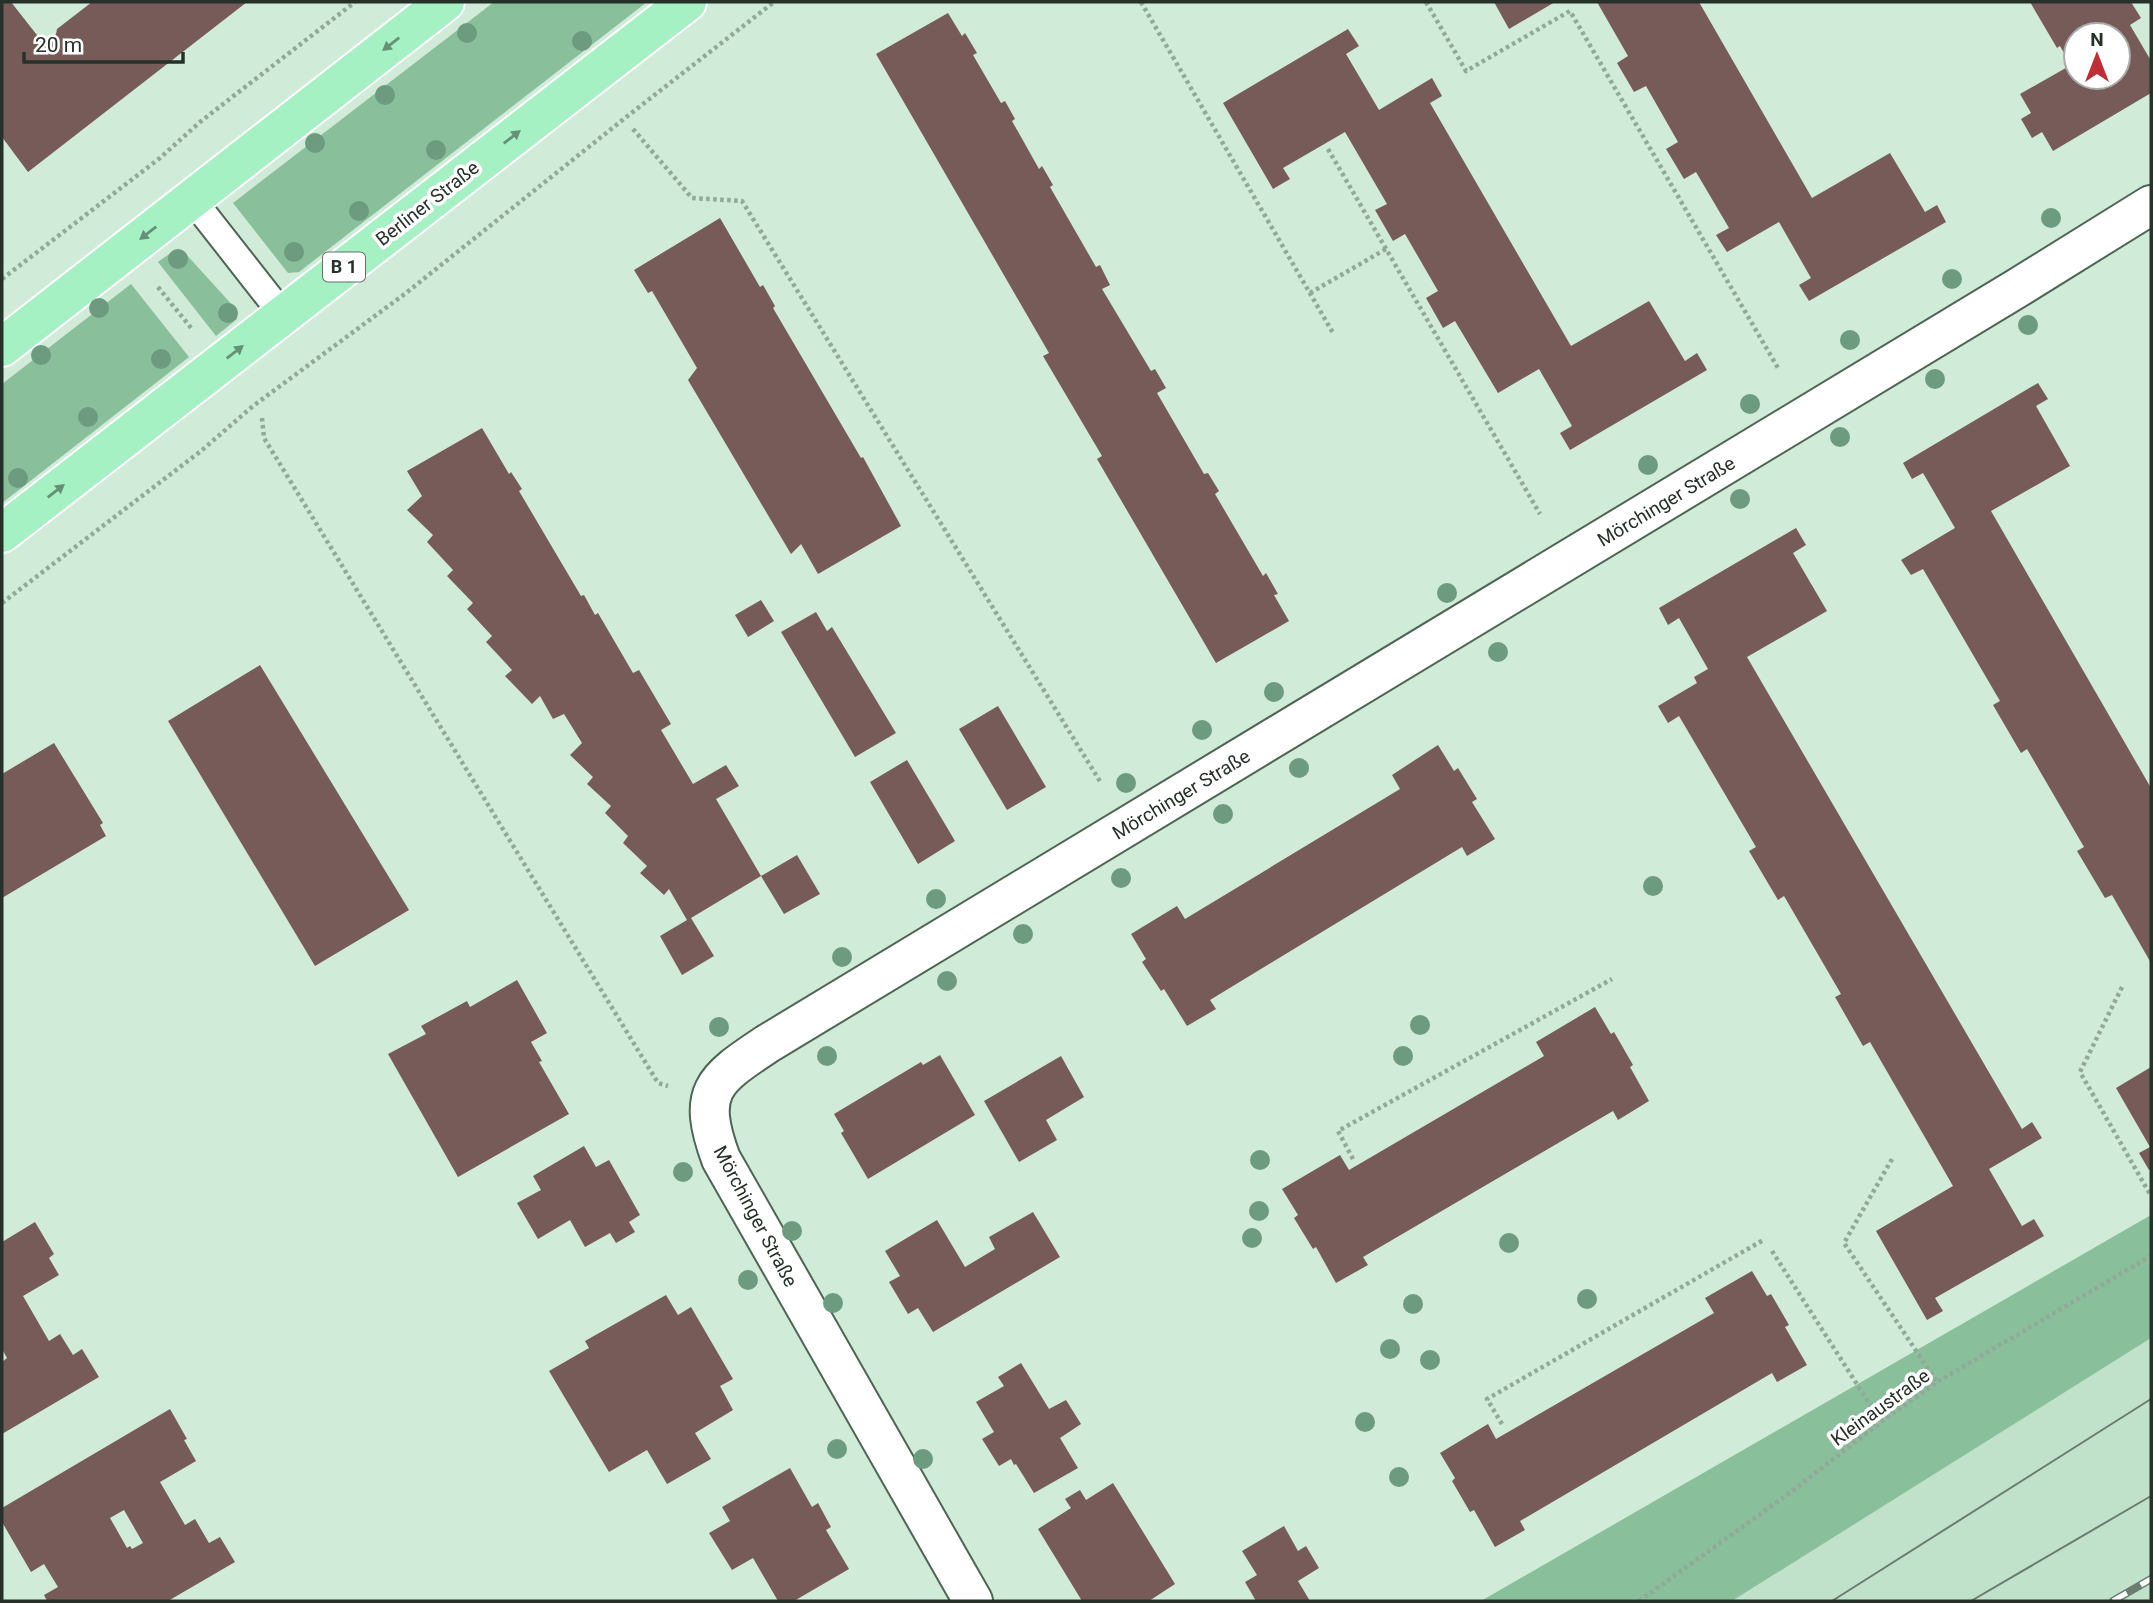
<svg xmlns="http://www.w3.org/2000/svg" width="2153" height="1603" font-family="Roboto,sans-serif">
<rect width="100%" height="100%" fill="#d0ebd8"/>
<polygon fill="#c0e2cb" points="2151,1338 2151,1601 1732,1601 2120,1357"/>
<g fill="#89bf9b">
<polygon points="494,2 647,2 299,272 288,273 233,203"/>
<polygon points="172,252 184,252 235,308 237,319 216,336 158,262"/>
<polygon points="131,284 189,357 2,503 2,384"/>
<polygon points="2151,1215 2151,1338 1732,1601 1481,1601"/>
</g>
<g fill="#775b59" fill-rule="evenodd">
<polygon points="2,2 11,2 44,44 56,34 57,29 92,2 247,2 28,172 2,137"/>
<polygon points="1494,2 1555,2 1509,29"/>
<polygon points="1597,2 1699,2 1812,198 1890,153 1925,212 1937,205 1946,222 1809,301 1799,285 1811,278 1779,222 1727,252 1716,235 1729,228 1696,172 1684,179 1666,149 1678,142 1646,86 1634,92 1617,63 1628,56"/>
<path d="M 2030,2 L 2131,2 L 2141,18 L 2130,25 L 2150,59 L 2151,58 L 2151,93 L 2053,151 L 2042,132 L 2032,138 L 2021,119 L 2031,113 L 2020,94 L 2071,65 L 2060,46 L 2057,48 ZM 2076,35 L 2118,35 L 2118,77 L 2076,77 Z"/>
<polygon points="948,13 962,36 965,33 977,53 973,55 1001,103 1005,101 1015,119 1012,121 1039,169 1042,166 1053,185 1050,187 1096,267 1100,265 1110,285 1102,289 1151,371 1155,369 1166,388 1157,393 1204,474 1208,473 1219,491 1215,494 1263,576 1266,573 1278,594 1274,595 1289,621 1216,663 1097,459 1102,456 1043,356 1049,353 876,54"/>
<polygon points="1348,29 1359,46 1346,54 1379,110 1432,78 1442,96 1430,103 1571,346 1649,301 1685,361 1697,353 1707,370 1570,450 1560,433 1572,426 1539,369 1498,393 1455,321 1443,328 1426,298 1438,291 1405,234 1393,241 1375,210 1387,204 1345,132 1283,168 1290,179 1273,189 1223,103"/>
<polygon points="720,218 760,287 763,285 775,306 773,308 861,458 863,457 901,526 818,574 801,544 791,554 688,380 697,368 652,291 648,293 634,270"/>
<polygon points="2038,383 2048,399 2036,406 2070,466 1991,511 2151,788 2151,963 2112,895 2105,898 2077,851 2084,847 2027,749 2021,753 1993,705 2000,701 1923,569 1911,575 1901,560 1955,528 1923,473 1912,479 1903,463"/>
<polygon points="482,428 509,474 511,472 522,489 519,491 581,596 584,595 595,615 598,613 633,673 639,670 671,724 661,730 693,784 726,765 739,786 716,799 761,876 691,918 714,956 682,975 660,936 687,920 669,889 664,895 640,873 647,866 623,843 628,836 605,813 611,806 587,784 593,777 570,755 582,743 564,714 553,719 540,696 532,704 505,676 512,670 486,642 492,636 467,609 473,603 447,576 453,570 427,542 433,535 407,510 422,496 407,471"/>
<polygon points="1796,528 1806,545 1793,553 1827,611 1747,657 2022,1129 2032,1122 2042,1138 1989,1169 2022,1226 2034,1219 2044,1236 1935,1298 1943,1311 1927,1320 1876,1231 1953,1186 1870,1042 1863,1046 1835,997 1841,994 1784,896 1778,900 1749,851 1756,847 1679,716 1668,723 1658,706 1697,683 1694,677 1708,669 1679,618 1668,625 1659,608"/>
<polygon points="761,600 774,621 748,637 735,615"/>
<polygon points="816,612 827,631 832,627 896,733 855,757 781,632"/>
<polygon points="260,665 409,910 315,966 168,721"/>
<polygon points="998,706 1046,787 1007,810 959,729"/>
<polygon points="54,743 103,823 100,825 106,836 2,898 2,774"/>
<polygon points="1438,745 1454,771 1458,768 1477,799 1472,802 1495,839 1467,856 1462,847 1210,1000 1216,1009 1187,1026 1164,989 1161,991 1142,962 1146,959 1131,934 1177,906 1185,919 1400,789 1392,775"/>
<polygon points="907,760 955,841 918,864 870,782"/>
<polygon points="797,855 820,894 784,914 761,876"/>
<polygon points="517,980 547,1033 531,1042 542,1061 539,1062 569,1114 458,1177 388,1054 426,1034 421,1026 467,1001 470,1007"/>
<polygon points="1595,1007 1611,1034 1614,1032 1633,1065 1630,1067 1649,1101 1618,1120 1613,1111 1363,1257 1368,1265 1336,1283 1316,1247 1313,1249 1294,1218 1298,1215 1282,1189 1340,1155 1349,1170 1544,1056 1536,1042"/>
<polygon points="940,1055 975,1115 868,1179 841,1133 844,1131 834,1114 921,1062 923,1065"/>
<polygon points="1061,1056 1084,1097 1046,1120 1057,1140 1019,1162 984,1101"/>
<polygon points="2151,1067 2151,1169 2149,1170 2139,1153 2150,1147 2116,1088"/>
<polygon points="584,1146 596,1167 609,1160 640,1215 629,1222 635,1232 616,1243 610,1233 585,1247 570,1220 538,1239 517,1203 541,1190 533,1176"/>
<polygon points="1033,1212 1060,1257 933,1332 918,1308 908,1314 889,1282 900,1276 885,1251 937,1220 965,1267 995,1249 989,1237"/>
<polygon points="35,1222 54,1254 49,1258 59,1275 23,1296 49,1341 60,1334 73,1355 82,1349 99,1377 2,1434 2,1362 7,1358 2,1349 2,1242"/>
<polygon points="1752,1271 1767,1296 1771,1294 1789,1325 1785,1327 1807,1365 1777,1382 1772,1373 1520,1521 1525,1530 1495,1547 1474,1510 1470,1512 1452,1481 1455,1478 1440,1453 1488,1424 1496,1439 1714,1313 1705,1298"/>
<polygon points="666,1295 678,1315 691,1307 733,1379 720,1386 733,1410 695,1433 711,1459 667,1484 647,1450 609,1472 549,1371 589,1348 585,1341"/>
<polygon points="1021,1363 1049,1409 1066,1400 1081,1424 1060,1438 1078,1468 1034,1493 1016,1464 1014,1465 1011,1459 999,1466 982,1439 994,1432 976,1402 1004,1386 998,1377"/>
<path d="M 170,1409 L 187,1439 L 184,1440 L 196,1461 L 160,1482 L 185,1525 L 195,1519 L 209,1543 L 220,1537 L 235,1562 L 168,1601 L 47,1601 L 44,1595 L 58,1587 L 44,1564 L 31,1572 L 2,1522 L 2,1508 ZM 124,1510 L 143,1543 L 132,1549 L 130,1546 L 127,1548 L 110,1518 Z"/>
<polygon points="790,1468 812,1507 818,1503 831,1527 826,1530 849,1569 794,1601 778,1601 753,1558 732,1570 709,1533 730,1521 722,1507"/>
<polygon points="1113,1483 1175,1584 1149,1601 1082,1601 1038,1529 1071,1508 1065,1499 1080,1490 1086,1500"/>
<polygon points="1284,1526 1298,1551 1306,1546 1319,1568 1298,1581 1310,1601 1256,1601 1245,1582 1257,1575 1242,1551"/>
</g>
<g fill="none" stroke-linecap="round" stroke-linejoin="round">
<defs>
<polyline id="service" points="192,199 283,315"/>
<path id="minor" d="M 973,1601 L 721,1159 C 696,1091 713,1080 767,1044 L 2019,287 L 2151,205"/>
<g id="primary">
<polyline points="2,347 445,2"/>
<polyline points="2,533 687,2"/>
</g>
</defs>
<use href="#service" stroke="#4e6555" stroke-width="30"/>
<use href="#minor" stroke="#4e6555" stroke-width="42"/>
<use href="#primary" stroke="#fff" stroke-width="42"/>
<g stroke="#92a899" stroke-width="4.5" stroke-dasharray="3.5 3.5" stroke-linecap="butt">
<polyline points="1141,2 1333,333"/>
<polyline points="1426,2 1466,71 1570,11 1778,368"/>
<polyline points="633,129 692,198 742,201 1101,783"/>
<polyline points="1328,149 1540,514"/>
<polyline points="2,279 160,158 200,122 355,2"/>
<polyline points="158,287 192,329"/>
<polyline points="1310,293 1386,249"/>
<polyline points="262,418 264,438 658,1083 668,1086"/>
<polyline points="2,603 201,451 253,406 406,293 625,118 774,2"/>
<polyline points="2122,987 2080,1072 2151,1196"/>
<polyline points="1353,1159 1338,1131 1612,979"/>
<polyline points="1892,1159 1844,1243 1937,1382"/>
<polyline points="1772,1251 1881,1422"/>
<polyline points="1502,1424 1487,1399 1765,1239"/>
<polyline points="1639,1601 1791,1492 1881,1422 1937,1382 2151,1256"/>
</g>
<use href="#service" stroke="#fff" stroke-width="26"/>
<use href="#minor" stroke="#fff" stroke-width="38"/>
<use href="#primary" stroke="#a5f1c4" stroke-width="38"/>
<g stroke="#6b7c70" stroke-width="2">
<polyline points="1832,1601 2151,1399"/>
<polyline points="1971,1601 2151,1496"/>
</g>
<defs>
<polyline id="rail" points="2113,1601 2151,1579"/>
</defs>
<use href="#rail" stroke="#6b7c70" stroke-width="8"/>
<use href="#rail" stroke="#fff" stroke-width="5" stroke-dasharray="16" stroke-linecap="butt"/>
</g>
<g fill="#6c9b7f">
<circle cx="467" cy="33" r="10"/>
<circle cx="582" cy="41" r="10"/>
<circle cx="385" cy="95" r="10"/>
<circle cx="315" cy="143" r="10"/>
<circle cx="436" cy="150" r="10"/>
<circle cx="359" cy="211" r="10"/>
<circle cx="2051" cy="218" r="10"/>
<circle cx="294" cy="252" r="10"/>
<circle cx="178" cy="259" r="10"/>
<circle cx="1952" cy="279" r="10"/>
<circle cx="99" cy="308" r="10"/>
<circle cx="228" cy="313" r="10"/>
<circle cx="2028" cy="325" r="10"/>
<circle cx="1850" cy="340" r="10"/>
<circle cx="41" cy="355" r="10"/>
<circle cx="161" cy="359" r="10"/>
<circle cx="1935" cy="379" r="10"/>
<circle cx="1750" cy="404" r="10"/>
<circle cx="88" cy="417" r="10"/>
<circle cx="1840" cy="437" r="10"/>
<circle cx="1648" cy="465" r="10"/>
<circle cx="18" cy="478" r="10"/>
<circle cx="1740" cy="499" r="10"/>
<circle cx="1447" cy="593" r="10"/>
<circle cx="1498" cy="652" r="10"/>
<circle cx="1274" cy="692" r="10"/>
<circle cx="1202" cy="730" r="10"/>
<circle cx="1299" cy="768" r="10"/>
<circle cx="1126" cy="783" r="10"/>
<circle cx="1223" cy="814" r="10"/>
<circle cx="1121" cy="878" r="10"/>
<circle cx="1653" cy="886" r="10"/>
<circle cx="936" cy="899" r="10"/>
<circle cx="1023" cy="934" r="10"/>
<circle cx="842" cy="957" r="10"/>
<circle cx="947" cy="981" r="10"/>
<circle cx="1420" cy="1025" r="10"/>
<circle cx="719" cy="1027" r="10"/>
<circle cx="827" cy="1056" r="10"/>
<circle cx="1403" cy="1056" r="10"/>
<circle cx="1260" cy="1160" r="10"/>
<circle cx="683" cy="1172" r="10"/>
<circle cx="1259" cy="1211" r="10"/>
<circle cx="792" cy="1231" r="10"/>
<circle cx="1252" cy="1238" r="10"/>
<circle cx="1509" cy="1243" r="10"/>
<circle cx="748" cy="1280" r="10"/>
<circle cx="1587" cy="1299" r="10"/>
<circle cx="833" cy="1303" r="10"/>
<circle cx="1413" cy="1304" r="10"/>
<circle cx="1390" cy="1349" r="10"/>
<circle cx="1430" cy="1360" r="10"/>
<circle cx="1365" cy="1422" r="10"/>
<circle cx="837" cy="1449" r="10"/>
<circle cx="923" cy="1459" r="10"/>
<circle cx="1399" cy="1477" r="10"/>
</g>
<defs><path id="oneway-solid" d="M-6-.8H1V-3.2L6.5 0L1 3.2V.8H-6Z" transform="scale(1.75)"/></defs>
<g fill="#669176">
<use href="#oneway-solid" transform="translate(391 44) rotate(142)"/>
<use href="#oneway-solid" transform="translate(512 137) rotate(-38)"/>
<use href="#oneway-solid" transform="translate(148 233) rotate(142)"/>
<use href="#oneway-solid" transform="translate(235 352) rotate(-38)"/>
<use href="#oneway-solid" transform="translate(56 491) rotate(-38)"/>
</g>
<g text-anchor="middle" stroke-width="7" stroke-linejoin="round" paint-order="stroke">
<rect fill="#fff" stroke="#676f69" stroke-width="2" x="323" y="252.5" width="42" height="29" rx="5"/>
<g font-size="18" font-weight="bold" fill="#263129">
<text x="344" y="273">B 1</text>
</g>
<g font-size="19" fill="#263129" stroke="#fff">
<text transform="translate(427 203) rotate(-38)" y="7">Berliner Straße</text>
<text transform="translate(1666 501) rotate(-31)" y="7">Mörchinger Straße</text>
<text transform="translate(1181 794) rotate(-31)" y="7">Mörchinger Straße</text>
<text transform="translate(756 1216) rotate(62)" y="7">Mörchinger Straße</text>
<text transform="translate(1880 1407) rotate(-36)" y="7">Kleinaustraße</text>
</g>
</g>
<rect width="2153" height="1603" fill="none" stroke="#263129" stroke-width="7"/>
<g transform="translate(2097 56)"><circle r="33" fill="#ffffff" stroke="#a8ada9" stroke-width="2"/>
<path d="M0-5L12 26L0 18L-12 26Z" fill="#be2e34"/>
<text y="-10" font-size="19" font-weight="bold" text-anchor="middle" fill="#263129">N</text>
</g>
<path d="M24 52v10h159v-10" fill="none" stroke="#263129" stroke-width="3.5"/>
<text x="35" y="52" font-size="21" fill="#263129" stroke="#ffffff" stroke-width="5" paint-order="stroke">20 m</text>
</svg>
